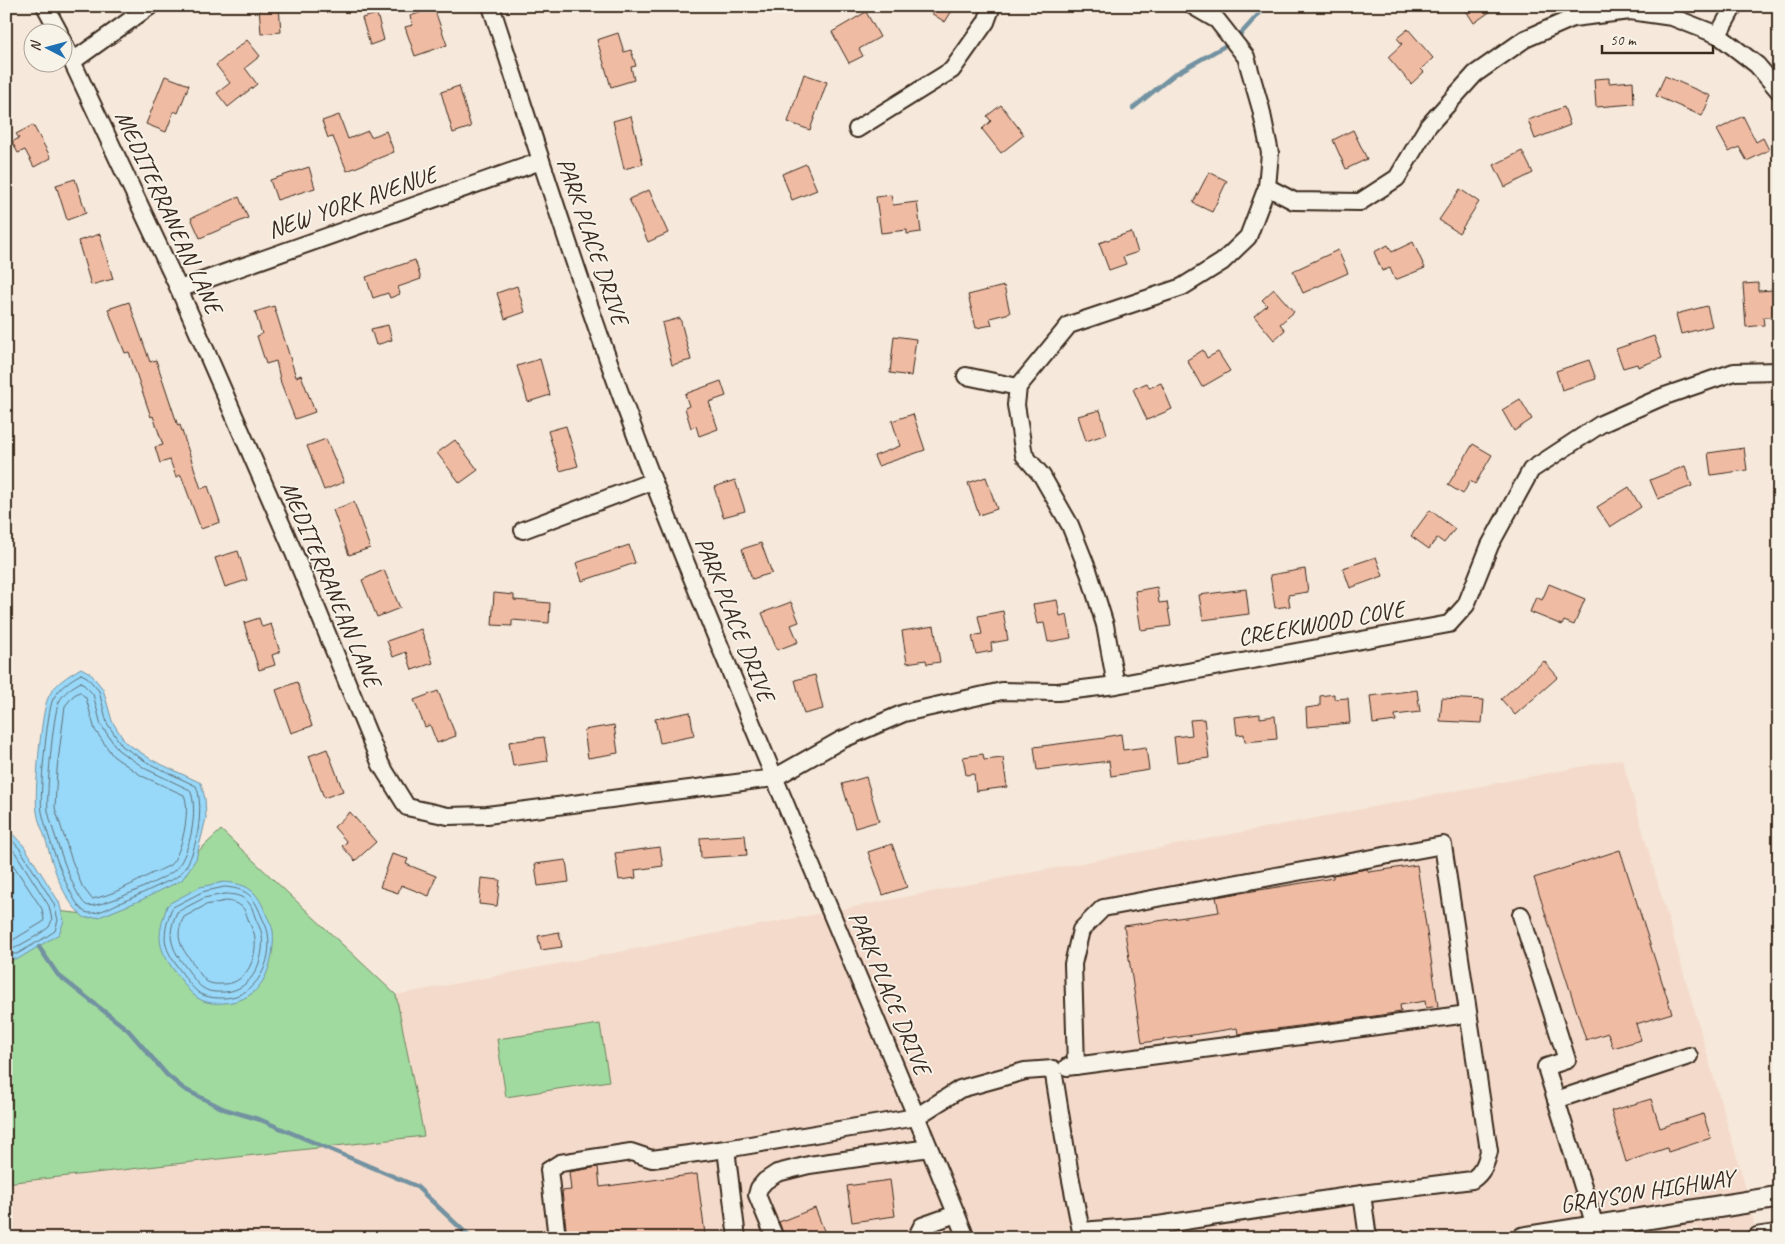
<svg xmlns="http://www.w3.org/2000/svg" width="1785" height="1244" font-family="Caveat,sans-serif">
<rect width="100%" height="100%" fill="#f6e8da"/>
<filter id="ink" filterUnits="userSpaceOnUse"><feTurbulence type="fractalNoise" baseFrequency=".02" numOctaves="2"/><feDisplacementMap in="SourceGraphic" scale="10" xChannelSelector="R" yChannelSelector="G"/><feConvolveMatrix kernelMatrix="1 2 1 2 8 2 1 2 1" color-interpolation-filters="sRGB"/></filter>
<g filter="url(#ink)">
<polygon fill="#f4daca" points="1622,759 1748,1196 1757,1238 1700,1238 1698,1227 1616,1238 6,1238 6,1183 423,1136 396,995"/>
<g fill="#a0da9f" stroke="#6e825e">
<polygon points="221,830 396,995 424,1136 6,1183 6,939 56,911 85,914 156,891"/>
<polygon points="600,1024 609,1081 506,1097 497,1039"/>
</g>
<g fill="#98d8f9" stroke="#7392a1">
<path d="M 81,668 L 90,673 L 103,689 L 112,721 L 125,742 L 152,760 L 201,783 L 205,799 L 206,818 L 196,859 L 182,880 L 139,901 L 99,917 L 85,918 C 61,899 53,865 45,837 C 42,829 38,820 37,812 C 34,796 41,712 48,698 C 54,684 68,676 81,668 Z"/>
<polygon points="6,827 24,846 59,902 64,921 59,934 18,959 6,959"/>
<path d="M 224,882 C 249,884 257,891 266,914 C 268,919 272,925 273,931 C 274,938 273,947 272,954 C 267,982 254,1001 224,1003 C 214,1004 203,1003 195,996 C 188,991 184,983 178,976 C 157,947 156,940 167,906 L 170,903 L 200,887 Z"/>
</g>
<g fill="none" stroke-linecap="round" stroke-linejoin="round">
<g stroke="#607076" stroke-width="1">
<path d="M 81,674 L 87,677 L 99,691 L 107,723 L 122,746 L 150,764 L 196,786 C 205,806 197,860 179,875 C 175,879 168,881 162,884 C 147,891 133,898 117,904 C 109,908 94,916 85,912 C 69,903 46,831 42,812 C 39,798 47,711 53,699 C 60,687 70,680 81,674 Z"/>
<path d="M 81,682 L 93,694 L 101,725 L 118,750 L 146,769 L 190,790 C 199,809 190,854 176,869 C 168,878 95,911 86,905 C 73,895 52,829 48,811 C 46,797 53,713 59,702 C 64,692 72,687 81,682 Z"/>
<path d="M 80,692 L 86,698 L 95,730 L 113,756 L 142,776 L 184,795 C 191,809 182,855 170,865 C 165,868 158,871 153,873 C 134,883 113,895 92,899 L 82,886 L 71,858 L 55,808 L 57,769 L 65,706 L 73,696 Z"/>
<polyline points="6,834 20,849 54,904 58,920 55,931 41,940 17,954 6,954"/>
<polyline points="6,843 15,852 49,906 52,920 49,927 38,935 15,948 6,948"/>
<polyline points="6,854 42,909 44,919 43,922 13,940 6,940"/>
<path d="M 225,887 C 247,889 253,895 261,915 C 263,920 267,927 268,933 C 273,962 257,996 225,998 C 216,998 207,998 199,993 C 192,988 187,980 182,973 C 163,947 161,940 171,910 L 173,907 L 202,892 Z"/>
<path d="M 225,894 C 232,894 240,895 246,900 C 252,905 253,911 255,917 C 257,922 261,929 262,935 C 265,959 253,990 225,992 C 218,992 210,993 203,988 C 195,983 190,972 184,965 C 170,946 167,934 177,912 L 204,898 Z"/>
<path d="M 226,901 C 231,901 236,903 241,906 C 245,909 246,914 248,919 C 250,924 252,929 254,933 C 259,954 248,983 225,984 C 218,984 212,985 206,981 C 200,975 195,966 190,959 C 179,945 175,934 184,917 L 206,905 Z"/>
</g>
<g stroke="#7392a1" stroke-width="4.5">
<polyline points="1236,39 1266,6"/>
<polyline points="1133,108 1175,74 1223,47"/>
<polyline points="39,947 58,975 128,1030 167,1075 184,1089 224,1109 261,1120 416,1186 471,1238"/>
</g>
</g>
<g fill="#f0bba3" stroke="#3b2a1e">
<polygon points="259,6 279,6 281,32 261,34"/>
<polygon points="920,6 955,6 945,22"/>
<polygon points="1463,6 1498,6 1474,23"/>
<polygon points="434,8 447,45 415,56 405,27 413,25 410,16"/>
<polygon points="866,12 880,37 859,49 863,56 849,63 832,32"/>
<polygon points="377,14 384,40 370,45 362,18"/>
<polygon points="1408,29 1433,58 1421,69 1424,72 1411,84 1388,57 1402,44 1397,38"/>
<polygon points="618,33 624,52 631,50 636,66 631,67 634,80 611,87 597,40"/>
<polygon points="247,40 260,56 245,68 257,84 228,107 217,93 230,83 216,65"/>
<polygon points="804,74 827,82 810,130 788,122"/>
<polygon points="165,76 189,85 178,113 174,111 166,132 146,124"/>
<polygon points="1665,76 1711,96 1702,116 1656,96"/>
<polygon points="1609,78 1609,83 1633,81 1634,104 1596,107 1594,79"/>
<polygon points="459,86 471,127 453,133 441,92"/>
<polygon points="1001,105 1024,135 1001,153 982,129 991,121 987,116"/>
<polygon points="1564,107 1570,125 1535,139 1528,120"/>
<polygon points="339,115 348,139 368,131 371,137 386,131 394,152 347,171 333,137 328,138 322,121"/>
<polygon points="631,116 643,164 624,169 613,121"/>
<polygon points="1743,116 1756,142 1763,138 1769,150 1747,161 1739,147 1729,152 1717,130"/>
<polygon points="33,125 51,158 34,167 25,150 18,153 12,142 19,138 16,134"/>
<polygon points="1353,130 1367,159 1346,169 1333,140"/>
<polygon points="1522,151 1533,173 1505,187 1494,165"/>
<polygon points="806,164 817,190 792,200 782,174"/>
<polygon points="309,167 315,188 277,200 270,180"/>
<polygon points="1209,172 1227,181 1212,212 1193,203"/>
<polygon points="75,179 86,213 67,220 56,185"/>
<polygon points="1460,189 1479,202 1459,233 1439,220"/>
<polygon points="649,190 668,233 648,242 629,199"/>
<polygon points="891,195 893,205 917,202 921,232 907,234 907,230 881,233 876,197"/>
<polygon points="239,197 248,218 200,238 191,218"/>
<polygon points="1131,232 1138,252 1123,257 1126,264 1109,270 1099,243"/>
<polygon points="100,234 113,279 91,285 78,241"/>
<polygon points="1413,242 1425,268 1395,280 1390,268 1382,271 1374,252 1388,245 1392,252"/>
<polygon points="1338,250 1348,273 1303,293 1293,271"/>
<polygon points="415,260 421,279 398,287 400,294 390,298 388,293 373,298 366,277"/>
<polygon points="1758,283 1758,291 1774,290 1776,317 1763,317 1764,325 1746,327 1743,284"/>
<polygon points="517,286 525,312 505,319 497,293"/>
<polygon points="1004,286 1010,313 990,318 992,325 976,328 968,295"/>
<polygon points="1274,289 1294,312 1280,324 1285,330 1274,340 1254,316 1267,305 1262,300"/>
<polygon points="129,302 150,362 156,360 178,426 180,425 201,489 208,486 220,522 201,529 181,475 176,477 170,460 160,463 155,447 163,445 153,416 151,417 129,352 125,353 108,309"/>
<polygon points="274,306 296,377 301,375 315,412 295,419 281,383 276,361 266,364 257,336 262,334 255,312"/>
<polygon points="1707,306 1712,326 1681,334 1676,314"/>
<polygon points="680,318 691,360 672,365 662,323"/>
<polygon points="388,325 392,340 376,345 371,329"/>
<polygon points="894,336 916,339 911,376 890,373"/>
<polygon points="1654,336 1662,358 1638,367 1637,364 1623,368 1616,349"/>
<polygon points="1203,350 1207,358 1218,352 1230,371 1202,387 1187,360"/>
<polygon points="540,359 550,395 528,402 517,366"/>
<polygon points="1589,360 1596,379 1562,390 1556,371"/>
<polygon points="721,381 726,396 709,402 718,429 699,436 696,426 691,428 685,408 689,406 685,394"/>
<polygon points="1147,383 1149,388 1161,383 1172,409 1147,420 1133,389"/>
<polygon points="1520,399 1532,419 1514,431 1502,410"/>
<polygon points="1100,410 1107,434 1086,441 1078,416"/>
<polygon points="913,414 925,450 878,466 874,456 900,446 892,421"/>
<polygon points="566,426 578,466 560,471 548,431"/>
<polygon points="326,439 344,482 324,490 307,446"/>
<polygon points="455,440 478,470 460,483 437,453"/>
<polygon points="1473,444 1492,455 1475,484 1470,481 1463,494 1448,485"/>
<polygon points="1744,448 1747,470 1711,475 1708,453"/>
<polygon points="1685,466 1692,486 1658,499 1650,480"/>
<polygon points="986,477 997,509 979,515 968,483"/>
<polygon points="735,480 745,511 723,517 714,487"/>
<polygon points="1629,487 1641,507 1610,527 1597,507"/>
<polygon points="354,502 370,548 349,555 333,510"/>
<polygon points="1430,510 1455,529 1444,543 1437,538 1429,549 1411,536"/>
<polygon points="761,543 772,573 752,579 742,549"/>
<polygon points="629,545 635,563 582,581 576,563"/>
<polygon points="238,551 247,580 225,587 215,558"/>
<polygon points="1376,557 1383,576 1350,588 1343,568"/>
<polygon points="1305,569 1308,592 1288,595 1290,606 1275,608 1270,575"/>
<polygon points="384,570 400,608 377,617 362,580"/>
<polygon points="1549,584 1585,599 1574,625 1564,621 1562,625 1530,612 1536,597 1542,600"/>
<polygon points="1157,587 1159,603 1167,602 1171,626 1141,630 1135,591"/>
<polygon points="1246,589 1249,614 1203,620 1199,595"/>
<polygon points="494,593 514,595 514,600 550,603 549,623 512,620 512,626 492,625"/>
<polygon points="1057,600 1060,616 1067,614 1071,638 1048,642 1044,623 1037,624 1033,604"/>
<polygon points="791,602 799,622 791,625 798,642 777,650 762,613"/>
<polygon points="1003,611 1008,640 991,643 992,651 976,654 972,636 982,634 978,616"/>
<polygon points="259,618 262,627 271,624 280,652 272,655 275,665 259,670 244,623"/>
<polygon points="934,626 940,662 927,664 926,660 907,663 902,631"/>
<polygon points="421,629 433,663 412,670 406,652 393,657 387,641"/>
<polygon points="1544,661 1558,677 1515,715 1501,699"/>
<polygon points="815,675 823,709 804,714 795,680"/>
<polygon points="297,682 312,726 291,733 276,690"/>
<polygon points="1417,690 1420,712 1395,715 1396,721 1373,724 1370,696"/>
<polygon points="438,691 456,736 437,743 430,725 425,727 414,700"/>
<polygon points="1334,694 1334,699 1348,698 1350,723 1307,727 1306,708 1320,706 1320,696"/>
<polygon points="1442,698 1484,700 1482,723 1440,721"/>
<polygon points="690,712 694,736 660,743 655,719"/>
<polygon points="1260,714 1260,718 1275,716 1277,739 1245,742 1244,734 1237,735 1235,717"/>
<polygon points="1204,719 1209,758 1177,762 1174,737 1192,735 1190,720"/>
<polygon points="614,725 618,753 588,758 584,730"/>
<polygon points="1121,734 1123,750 1146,747 1149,770 1111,776 1109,761 1037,770 1034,747 1105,738 1105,737"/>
<polygon points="544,737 548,761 513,766 509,742"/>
<polygon points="327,749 343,791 324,798 309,756"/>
<polygon points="983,754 984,760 1003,758 1007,787 976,791 974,774 966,775 963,757"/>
<polygon points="866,777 879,821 855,828 842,784"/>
<polygon points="350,812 376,842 355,861 342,846 347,842 334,827"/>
<polygon points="745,835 747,855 701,858 700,838"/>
<polygon points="892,844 907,887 883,895 868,852"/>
<polygon points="660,847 663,866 635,870 636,878 619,880 615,853"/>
<polygon points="1620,850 1672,1013 1636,1024 1641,1040 1613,1048 1608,1033 1586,1040 1534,878"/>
<polygon points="392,854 408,859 406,864 436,876 429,896 401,885 398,893 380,887"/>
<polygon points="566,860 569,882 538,886 535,864"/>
<polygon points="1417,865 1438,1006 1426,1008 1425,1001 1400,1005 1401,1012 1375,1016 1238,1034 1237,1028 1142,1043 1124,926 1219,912 1216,897 1333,878 1333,875 1367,869 1369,872"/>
<polygon points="481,878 500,880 497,906 479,904"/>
<polygon points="559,932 562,947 541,950 538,936"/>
<polygon points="1651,1099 1660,1128 1703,1114 1711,1138 1668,1152 1667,1148 1626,1162 1611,1111"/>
<polygon points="598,1167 600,1187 697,1174 705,1234 680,1238 567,1238 562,1191 571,1190 569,1172"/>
<polygon points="890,1180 895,1216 852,1222 847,1186"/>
<polygon points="815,1208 827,1238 785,1238 779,1222"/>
</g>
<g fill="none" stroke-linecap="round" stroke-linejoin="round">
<defs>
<g id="minor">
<polyline points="45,6 59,32"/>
<path d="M 491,6 C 543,166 593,327 654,483 C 754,737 864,985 966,1238"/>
<polyline points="1718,35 1734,6"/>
<polyline points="62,40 179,289 294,553 381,765 407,807 448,816 487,815 774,778 841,740 904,713 1002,691 1058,692 1116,685 1449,624 1466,605 1490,545 1531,470 1601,424 1662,397 1734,372 1779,371"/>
<polyline points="73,61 150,6"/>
<polyline points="857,129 952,70 986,22 992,6"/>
<polyline points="1267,187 1294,201 1360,202 1397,178 1428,126 1475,74 1525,39 1573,18 1630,11 1672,17 1718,35 1757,65 1779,91"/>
<polyline points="179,289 541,161"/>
<polyline points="966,376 1018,387"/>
<polyline points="523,530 653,481"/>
<polyline points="1116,685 1105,625 1089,573 1070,525 1042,476 1024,455 1016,405 1018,387 1069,325 1182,287 1222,262 1248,237 1267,187 1270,153 1261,109 1246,57 1217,20 1193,6"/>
<polyline points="1521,915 1567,1060 1546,1067 1595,1226"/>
<path d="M 1076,1066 L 1073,964 L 1081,930 L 1103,908 L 1443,845 L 1489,1151 C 1486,1164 1483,1172 1472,1180 L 1362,1194"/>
<polyline points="1067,1067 1468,1014"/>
<polyline points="1556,1100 1689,1056"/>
<polyline points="726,1149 737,1238"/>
<polyline points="1158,1225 1362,1194 1368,1238"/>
<polyline points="557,1238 549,1170 560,1163 631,1152 652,1159 726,1149 916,1117 960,1089 1025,1071 1053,1069 1070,1175 1081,1231 1158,1225 1160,1238"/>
<polyline points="775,1238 757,1195 759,1188 765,1181 777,1173 809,1165 929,1148"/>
<polyline points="916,1238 922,1226 956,1214"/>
</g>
<g id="major">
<polyline points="1523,1238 1779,1197"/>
<polyline points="1759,1238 1779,1235"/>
</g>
</defs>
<use href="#minor" stroke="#3b2a1e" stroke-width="20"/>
<use href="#major" stroke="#3b2a1e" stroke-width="25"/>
<use href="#minor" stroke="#f7f3e8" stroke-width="16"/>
<use href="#major" stroke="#f7f3e8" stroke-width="21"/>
</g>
</g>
<g text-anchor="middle" stroke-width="4" stroke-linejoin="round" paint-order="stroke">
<g font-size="24" fill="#3b2a1e" stroke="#f7f3e8">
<text transform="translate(352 202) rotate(-19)" y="8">NEW YORK AVENUE</text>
<text transform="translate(169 212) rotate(65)" y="8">MEDITERRANEAN LANE</text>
<text transform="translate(593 241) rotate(71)" y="8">PARK PLACE DRIVE</text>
<text transform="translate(331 584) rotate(67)" y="8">MEDITERRANEAN LANE</text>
<text transform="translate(735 619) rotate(68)" y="8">PARK PLACE DRIVE</text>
<text transform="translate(1321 623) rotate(-10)" y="8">CREEKWOOD COVE</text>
<text transform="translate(890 993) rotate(67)" y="8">PARK PLACE DRIVE</text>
<text transform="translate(1647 1191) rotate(-9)" y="8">GRAYSON HIGHWAY</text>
</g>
</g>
<rect width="1785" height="1244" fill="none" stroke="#f7f3e8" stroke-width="25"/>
<rect x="12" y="12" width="1760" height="1219" fill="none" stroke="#3b2a1e" stroke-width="2" filter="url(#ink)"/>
<g transform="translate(48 48) rotate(276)"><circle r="24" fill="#f7f3e8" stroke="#aca397"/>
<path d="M0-4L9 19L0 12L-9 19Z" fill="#1f6fb2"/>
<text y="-8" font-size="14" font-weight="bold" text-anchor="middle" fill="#3b2a1e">N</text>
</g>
<path d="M1602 45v8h111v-8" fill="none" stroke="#3b2a1e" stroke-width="2.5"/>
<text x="1610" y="45" font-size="15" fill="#3b2a1e" stroke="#f7f3e8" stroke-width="4" paint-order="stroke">50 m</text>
</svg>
